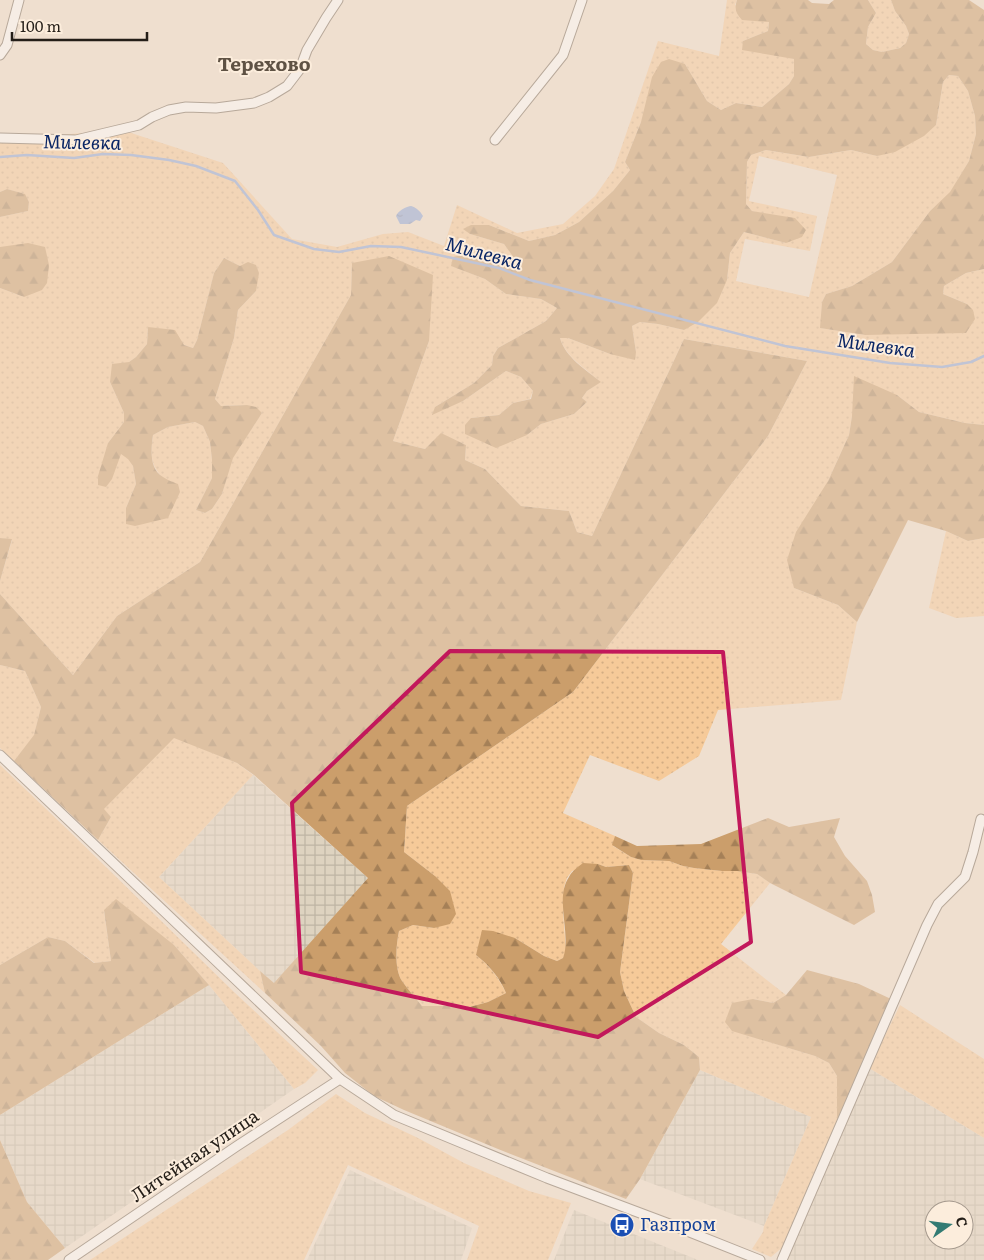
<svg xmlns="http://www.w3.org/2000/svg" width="984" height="1260" font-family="Literata,serif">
<defs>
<pattern id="industrial-grid" width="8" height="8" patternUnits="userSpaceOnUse" patternTransform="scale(1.25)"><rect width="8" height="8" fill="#ded3c0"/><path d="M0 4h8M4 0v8" fill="none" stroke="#beb5a4"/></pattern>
<pattern id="grass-dots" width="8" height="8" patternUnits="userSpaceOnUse" patternTransform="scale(1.25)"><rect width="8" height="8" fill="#f6ca99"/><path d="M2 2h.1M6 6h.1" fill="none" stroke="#d3ad83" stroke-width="1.8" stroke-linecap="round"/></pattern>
<pattern id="forest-firs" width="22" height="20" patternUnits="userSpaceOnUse" patternTransform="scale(1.25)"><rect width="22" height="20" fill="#cb9e6b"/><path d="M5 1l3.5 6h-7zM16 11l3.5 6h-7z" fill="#a58057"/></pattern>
<pattern id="water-ripples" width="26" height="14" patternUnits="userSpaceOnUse" patternTransform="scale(1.25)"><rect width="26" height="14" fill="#88a4db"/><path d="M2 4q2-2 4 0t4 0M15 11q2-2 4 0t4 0" fill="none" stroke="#6f85b1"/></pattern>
</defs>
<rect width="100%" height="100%" fill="#efdfcf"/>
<g fill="url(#industrial-grid)" fill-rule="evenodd">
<polygon points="253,775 368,878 274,984 159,877"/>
<polygon points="209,985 294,1089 65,1248 27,1202 0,1140 0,1115"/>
<path d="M 869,1068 L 984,1138 L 984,1260 L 787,1260 ZM 934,1210 L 964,1210 L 964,1240 L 934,1240 Z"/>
<polygon points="700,1070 811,1117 764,1226 640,1179"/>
<polygon points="350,1170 472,1228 461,1260 307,1260"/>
<polygon points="574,1210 698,1260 554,1260"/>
</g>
<g fill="url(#grass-dots)" fill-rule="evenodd">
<path d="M 727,0 L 737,0 L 735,5 L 769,22 L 768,31 L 743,41 L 794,59 L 794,76 L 789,84 L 762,107 L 736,103 L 721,110 L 707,101 L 685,64 L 641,122 L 625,162 L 630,170 L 613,191 L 579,222 L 555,235 L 529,241 L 489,225 L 470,234 L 504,244 L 515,259 L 470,253 L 452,266 L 485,279 L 506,294 L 541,299 L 557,308 L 546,321 L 498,348 L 493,356 L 492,365 L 474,383 L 435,407 L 463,401 L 506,371 L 521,377 L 533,391 L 530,399 L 513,403 L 499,415 L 471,418 L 527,435 L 541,424 L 574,414 L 587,402 L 582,398 L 587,391 L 600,382 C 586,368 566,358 560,338 L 568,338 L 610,354 L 636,352 L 632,326 L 640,322 L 658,324 L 684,330 L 727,280 L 730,253 L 744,232 L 786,243 L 760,213 L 752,211 L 746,204 L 747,162 L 751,155 L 766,150 L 809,157 L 851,150 L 877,156 L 936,125 L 943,82 L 949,75 L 958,76 L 968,91 L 975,116 L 976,134 L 969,161 L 950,193 L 930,211 L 892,262 L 852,286 L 826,294 L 822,302 L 821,328 L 865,335 L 967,304 L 943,294 L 944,286 L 966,273 L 984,269 L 984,425 L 965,423 L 919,412 L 897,395 L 852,416 L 849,435 L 828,481 L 794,588 L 838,605 L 857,622 L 841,700 L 718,710 L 699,756 L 659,781 L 590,755 L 563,813 L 615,836 L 613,846 L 631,857 L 641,860 L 669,861 L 683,866 L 694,868 L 722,871 L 737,871 L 757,874 L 770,883 L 721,944 L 786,995 L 773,1003 L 753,999 L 753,1037 L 815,1056 L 829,1063 L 837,1076 L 837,1120 L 784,1246 L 771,1257 L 752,1249 L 763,1232 L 764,1226 L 811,1117 L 700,1070 L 699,1057 L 684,1045 L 659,1033 L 636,1017 L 624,991 L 620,972 L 633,873 L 629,865 L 606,867 L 598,864 L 572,871 L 567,878 L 564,887 L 563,912 L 566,951 L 563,958 L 557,961 L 544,956 L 515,938 L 476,955 C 489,965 499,978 506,993 L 488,1002 L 466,1008 L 448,1006 L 422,1006 C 416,998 408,990 402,981 C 394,969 396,945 399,931 L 413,925 L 434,928 L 435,876 L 404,852 L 407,806 L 573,692 L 768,436 L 807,361 L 684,339 L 592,536 L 577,532 L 569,511 L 521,506 L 485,469 L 465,460 L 466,445 L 441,434 L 425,449 L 393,441 L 429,341 L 352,263 L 351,295 L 200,562 L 117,616 L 73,675 L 0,594 L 0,581 L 12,540 L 0,538 L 0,288 L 24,297 L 2,247 L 0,247 L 0,217 L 28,211 L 29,202 L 24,194 L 7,189 L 0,192 L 0,136 L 45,136 L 122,130 L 223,163 L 292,239 L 337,247 L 383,234 L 408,232 L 444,246 L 457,205 L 517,233 L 563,224 L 595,196 L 614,169 L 658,41 L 719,56 ZM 759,156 L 837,175 L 809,297 L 736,281 L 745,239 L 810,251 L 817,216 L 749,201 ZM 224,258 L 240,266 L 256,291 L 238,310 L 234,338 L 215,399 L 221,406 L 247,405 L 262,413 L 232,458 L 222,494 L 212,509 L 205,513 L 196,510 L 212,478 L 212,460 L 210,442 L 203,426 L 195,422 L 168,427 L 153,435 C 151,452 149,463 162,477 L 126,508 L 136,484 L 133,466 L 129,459 L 108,443 L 124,422 L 124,413 L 110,382 L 129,362 L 136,357 L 147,344 L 148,327 L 184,345 L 193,348 L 197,340 L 214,273 Z"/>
<polygon points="868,0 891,0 895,11 906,26 909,34 906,43 900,48 882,52 873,50 866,44 868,27 876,13"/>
<polygon points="946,531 968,541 984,538 984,616 956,618 929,608"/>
<polygon points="0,665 25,671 41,707 34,736 14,761 0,748"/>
<polygon points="174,737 237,763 253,775 159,877 260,971 265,993 98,840 111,817 103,809"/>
<polygon points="0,765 67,829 234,992 318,1070 305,1083 294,1089 209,985 174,945 104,911 111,961 95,963 65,941 48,937 0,965"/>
<polygon points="900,1005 984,1059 984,1138 869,1068"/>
<polygon points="336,1094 365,1113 418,1138 464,1163 529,1191 571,1203 548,1260 467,1260 479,1226 348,1165 304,1260 90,1260 288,1130"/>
</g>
<g fill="url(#forest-firs)">
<path d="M 737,0 L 808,0 L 812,3 L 829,4 L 834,0 L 868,0 L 876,13 L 868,27 L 866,44 L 873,50 L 882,52 L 900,48 L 906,43 L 909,34 L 906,26 L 895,11 L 891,0 L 969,0 L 984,10 L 984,269 L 966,273 L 944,286 L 943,294 L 967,304 L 973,310 L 975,319 L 966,333 L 865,335 L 820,328 L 822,302 L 826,294 L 852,286 L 892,262 L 930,211 L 950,192 L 969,161 L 976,134 L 975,116 L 968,91 L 958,76 L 949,75 L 943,82 L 936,125 L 924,136 L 895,152 L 877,156 L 851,150 L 809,157 L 766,150 L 751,155 L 747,162 L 746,204 L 752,211 L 795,218 L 806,230 L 802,237 L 786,243 L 744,232 L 730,253 L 727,280 L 717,303 L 698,322 L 684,330 L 658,324 L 640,322 L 632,326 L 636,352 L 635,360 L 610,354 L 568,338 L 560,338 C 565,357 586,370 601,382 L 587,391 L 582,398 L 587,402 L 574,414 L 541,424 L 527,435 L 496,448 L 465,434 L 465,425 L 471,418 L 499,415 L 513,403 L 531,399 L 533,391 L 521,377 L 506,371 L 463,401 L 432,415 L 435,407 L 474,383 L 492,365 L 493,356 L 498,348 L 546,321 L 557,308 L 541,299 L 506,294 L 485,279 L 451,266 L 453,257 L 470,253 L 514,258 L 504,244 L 470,234 L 463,229 L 471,225 L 489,225 L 529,241 L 555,235 L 579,222 L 613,191 L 630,170 L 625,162 L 641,122 L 652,77 L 661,62 L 669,59 L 685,64 L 707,101 L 721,110 L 736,103 L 762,107 L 789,84 L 794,76 L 794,59 L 742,50 L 743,41 L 768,31 L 769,22 L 742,20 C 736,14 734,9 737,0 Z"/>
<polygon points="7,189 25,194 29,202 28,211 0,217 0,192"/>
<polygon points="28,243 45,247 49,265 47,283 42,290 24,297 0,288 0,247"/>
<path d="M 389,256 L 433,275 L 429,341 L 393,441 L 425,449 L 441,433 L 466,445 L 465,460 L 485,469 L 521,506 L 569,511 L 577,532 L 592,536 L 684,339 L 807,361 L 768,436 L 573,692 L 407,806 L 404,852 L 435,876 L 450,891 L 456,914 L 450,924 L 434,928 L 413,925 L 399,931 C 396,945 394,969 402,981 C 408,990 416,998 422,1006 L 448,1006 L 466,1008 L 488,1002 L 506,993 C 500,978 489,965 476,955 L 482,930 L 493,931 L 515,938 L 544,956 L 557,961 L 563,958 C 572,934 554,899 569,877 C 572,871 578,867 583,863 L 598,864 L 606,867 L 629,865 L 633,873 L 620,972 L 624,991 L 636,1017 L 659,1033 L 684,1045 L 699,1057 L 700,1070 L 640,1179 L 626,1199 L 498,1149 L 404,1110 L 374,1096 L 345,1073 L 321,1046 L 265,993 L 260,971 L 274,983 L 368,878 L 254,775 L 237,763 L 174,738 L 104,809 L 111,817 L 98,840 L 14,761 L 34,735 L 41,707 L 25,671 L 0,665 L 0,594 L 73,675 L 117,616 L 200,562 L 351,295 L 352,263 Z"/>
<path d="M 224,258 L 240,266 L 248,262 L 256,265 L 259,273 L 256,291 L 238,310 L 234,338 L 215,399 L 221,406 L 247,405 L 256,407 L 262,413 L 233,458 L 222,494 L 212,509 L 205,513 L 196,510 L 212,478 L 212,460 L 210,442 L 203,426 L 195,422 L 168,427 L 153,435 C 151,449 149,469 163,477 C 167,480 173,482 178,484 L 180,492 L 168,518 L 135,526 L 126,524 L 126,508 L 136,484 L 133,466 L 128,459 L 121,454 L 112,479 L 106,487 L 98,485 L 98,476 L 108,443 L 124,422 L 124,413 L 110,382 L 112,364 L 129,362 L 136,357 L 147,344 L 148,327 L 175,330 L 184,345 L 193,348 L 197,340 L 214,273 Z"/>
<polygon points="854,376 897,395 919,412 965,423 984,425 984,538 968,541 946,531 908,520 857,622 838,605 794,588 787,560 796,532 828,481 849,435 852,416"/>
<polygon points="0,538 12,539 0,581"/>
<polygon points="768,818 789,827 840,818 834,837 845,856 867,881 872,895 875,912 854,925 770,883 757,874 737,871 722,871 694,868 683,866 669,861 641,860 631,857 612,845 615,836 637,846 701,844"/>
<polygon points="116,899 174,945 209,985 0,1115 0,965 48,937 65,941 94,963 111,961 104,910"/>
<polygon points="807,970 859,984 891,999 837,1120 837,1076 829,1063 815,1056 732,1031 725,1022 732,1003 753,999 773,1003 786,995"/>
<polygon points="0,1140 27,1202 65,1248 48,1260 0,1260"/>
</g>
<path fill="url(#water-ripples)" d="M 411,206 C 417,208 420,211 423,216 L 420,221 L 416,220 L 410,224 L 400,224 L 396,216 C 398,211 405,207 411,206 Z"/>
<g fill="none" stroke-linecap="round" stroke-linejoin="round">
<polyline stroke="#88a4db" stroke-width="2.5" points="0,157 27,155 74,158 103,154 131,155 169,160 196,166 235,181 258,210 274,235 314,249 339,252 371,246 401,247 499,268 530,280 785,346 890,363 942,367 971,362 984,356"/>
<defs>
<g id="minor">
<polyline points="0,55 7,45 19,0"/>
<polyline points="0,138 76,140 139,125 152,117 169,110 186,107 216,108 254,103 269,97 287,86 300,69 307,50 326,18 338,0"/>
<polyline points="495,140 563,55 582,0"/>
<polyline points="0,755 340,1079 394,1115 547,1178 672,1225 760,1260"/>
<polyline points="69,1260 237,1146 340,1079"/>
<polyline points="782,1260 927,925 938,904 965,877 973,852 981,819"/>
</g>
</defs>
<use href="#minor" stroke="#756859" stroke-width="11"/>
<use href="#minor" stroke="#fff" stroke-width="9"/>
</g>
<path d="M0 0H984V1260H0ZM 450,651 L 723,652 L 751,942 L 598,1037 L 301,972 L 292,803 Z" fill="#efdfcf" fill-opacity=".55" fill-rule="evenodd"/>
<path fill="none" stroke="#c2185b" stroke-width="4" stroke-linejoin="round" d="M 450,651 L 723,652 L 751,942 L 598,1037 L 301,972 L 292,803 Z"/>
<defs>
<symbol id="bus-disc" viewBox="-11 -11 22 22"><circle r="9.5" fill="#1a4fb4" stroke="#fceddc"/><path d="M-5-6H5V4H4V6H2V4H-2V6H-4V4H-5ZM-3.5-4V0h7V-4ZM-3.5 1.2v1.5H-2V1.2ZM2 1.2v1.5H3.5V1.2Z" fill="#fff"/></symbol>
</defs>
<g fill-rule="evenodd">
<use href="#bus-disc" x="608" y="1211" width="28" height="28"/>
</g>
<g text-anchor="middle" stroke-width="4" stroke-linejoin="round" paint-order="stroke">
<g font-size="18" fill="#241e18" stroke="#fceddc">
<text transform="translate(195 1156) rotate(-34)" y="6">Литейная улица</text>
</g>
<g font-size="18" fill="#164399" stroke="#fceddc" text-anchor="start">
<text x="640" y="1231">Газпром</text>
</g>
<g font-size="19" font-weight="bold" fill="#5f5244" stroke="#fceddc">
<text x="264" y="71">Терехово</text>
</g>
<g font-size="19" font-style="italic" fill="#0a2665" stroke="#fceddc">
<text transform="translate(82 142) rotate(1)" y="7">Милевка</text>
<text transform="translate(484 253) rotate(15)" y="7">Милевка</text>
<text transform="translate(876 345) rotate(8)" y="7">Милевка</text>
</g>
</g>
<g transform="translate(949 1225) rotate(76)"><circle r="24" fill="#fceddc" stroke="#a69a8e"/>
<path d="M0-4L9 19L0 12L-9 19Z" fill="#337b73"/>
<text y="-8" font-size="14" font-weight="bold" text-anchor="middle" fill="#241e18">С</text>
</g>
<path d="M12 32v8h135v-8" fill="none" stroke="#241e18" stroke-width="2.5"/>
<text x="20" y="32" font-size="15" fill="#241e18" stroke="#fceddc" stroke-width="4" paint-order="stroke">100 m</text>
</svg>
